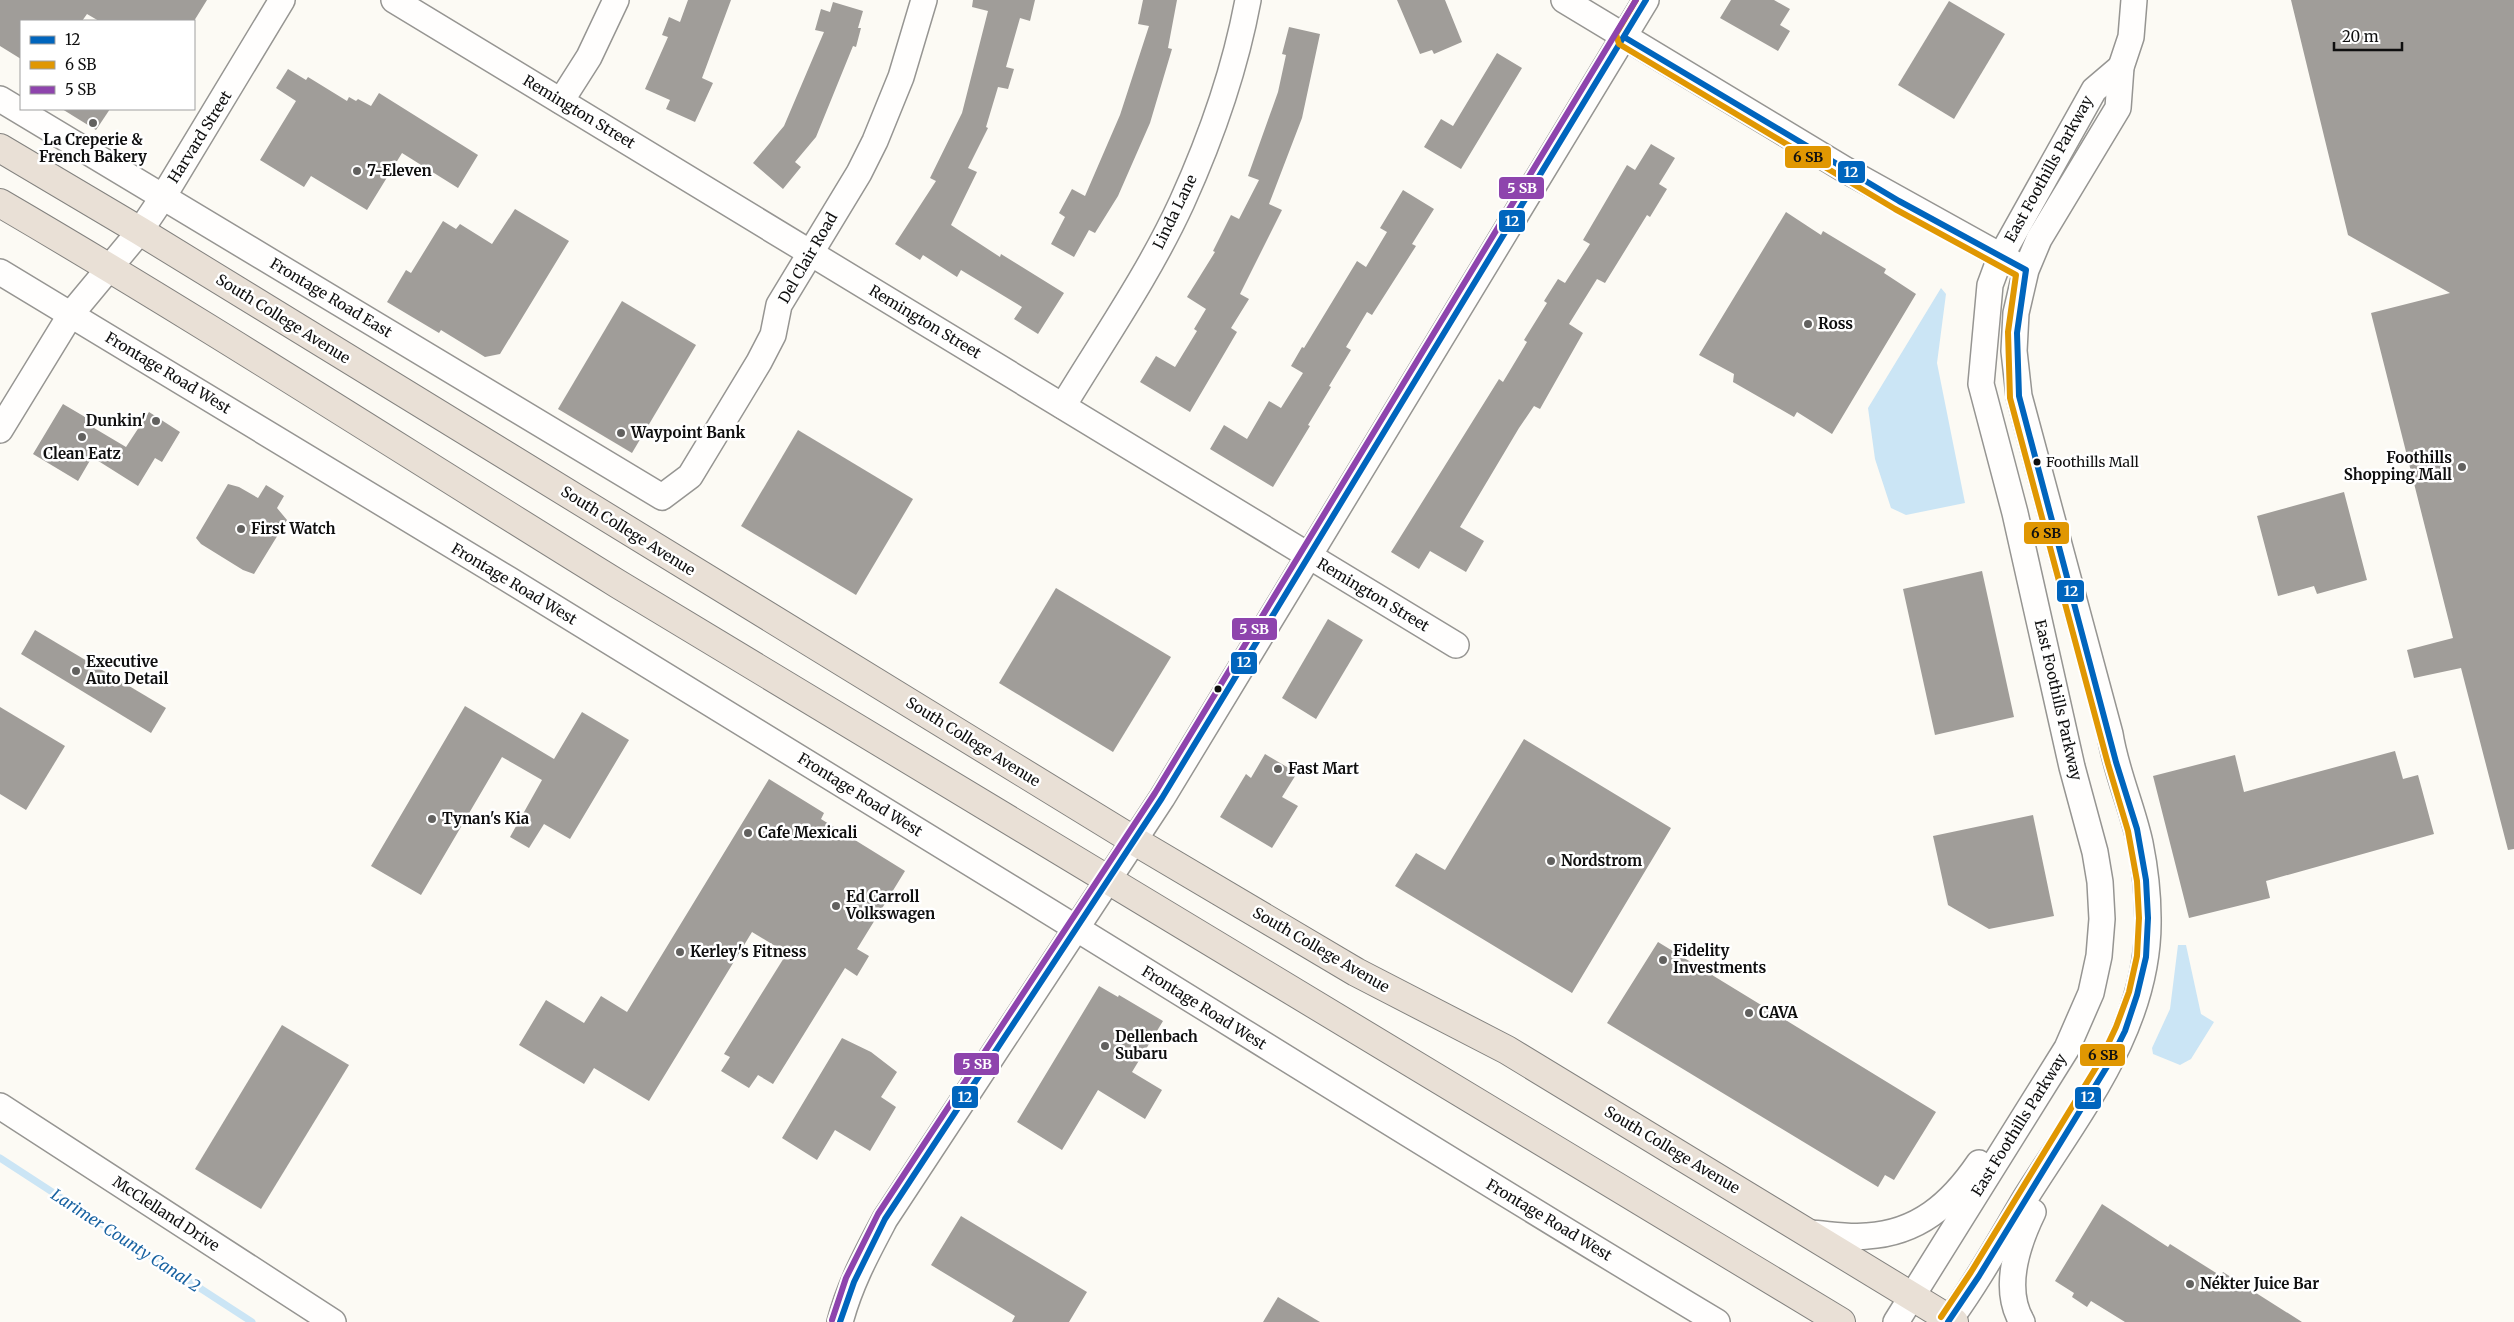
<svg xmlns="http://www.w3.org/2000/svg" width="2514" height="1322" font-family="Merriweather,serif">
<rect width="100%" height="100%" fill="#fcfaf4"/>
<g fill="#cbe5f5">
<polygon points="1941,288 1946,294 1937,363 1965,503 1906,515 1891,508 1875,459 1868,408"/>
<polygon points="2178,945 2186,945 2201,1014 2214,1022 2191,1059 2180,1065 2153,1054 2152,1048 2170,1009"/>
</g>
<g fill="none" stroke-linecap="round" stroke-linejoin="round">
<polyline stroke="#cbe5f5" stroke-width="7" points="0,1158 252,1322"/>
</g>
<g fill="#a09d99">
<polygon points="0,0 207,0 194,21 99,21 87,14 82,21 21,21 21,59 0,46"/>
<polygon points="688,0 731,0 702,78 713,83 695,122 666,109 670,100 645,89 668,37 662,35 669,17 680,22"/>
<polygon points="973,0 1035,0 1030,21 1020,18 1006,67 1014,69 1008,89 998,87 986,127 988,128 968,168 977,172 951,225 1000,257 1001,254 1064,293 1038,334 1014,319 1022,307 961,270 957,277 923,255 920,260 895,244 936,181 930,178 962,113 988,11 972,7"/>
<polygon points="1143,0 1177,0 1168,48 1172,49 1150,123 1118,196 1095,233 1089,230 1074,257 1051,244 1065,217 1059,213 1072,189 1085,196 1120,115 1149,26 1138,24"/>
<polygon points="1397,0 1445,0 1462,42 1434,54 1432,50 1420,54"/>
<polygon points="1731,0 1774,0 1790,9 1780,25 1790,31 1778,51 1720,18"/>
<polygon points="2291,0 2514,0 2514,849 2508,850 2461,668 2414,678 2407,650 2453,638 2371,313 2450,293 2348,235"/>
<polygon points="1949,1 2005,34 1954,119 1898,85"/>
<polygon points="833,2 863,11 858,28 861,28 856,47 853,46 816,137 795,162 801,167 783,189 753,163 784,126 824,32 815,30 821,9 830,12"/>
<polygon points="1289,27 1320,34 1302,118 1269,204 1282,210 1240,294 1249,299 1231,328 1237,332 1190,412 1140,382 1156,356 1175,367 1197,331 1194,329 1206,309 1187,297 1215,252 1213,251 1231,215 1239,219 1259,180 1248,176 1278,92 1286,55 1282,54"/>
<polygon points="1497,53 1522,68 1461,169 1424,147 1441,119 1453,126"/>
<polygon points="288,69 306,80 308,77 347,101 349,97 356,101 358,99 371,106 379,93 478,155 458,188 402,153 367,210 311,176 304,187 260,160 296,101 276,88"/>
<polygon points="62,109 110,109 96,130"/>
<polygon points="1651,144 1675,158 1659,184 1667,189 1650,217 1647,215 1605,283 1597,279 1569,324 1583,333 1540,409 1534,406 1519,428 1460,527 1484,541 1466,572 1430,551 1419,569 1391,552 1499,379 1503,382 1527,342 1524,340 1547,303 1544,301 1558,279 1565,283 1590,244 1583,240 1627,165 1635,170"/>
<polygon points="1403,190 1434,209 1412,244 1416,246 1372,315 1367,312 1346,347 1351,350 1329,386 1331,387 1308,425 1310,426 1273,487 1210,449 1224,425 1247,439 1269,401 1281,408 1303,373 1291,366 1302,347 1304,348 1357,261 1366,267 1387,232 1380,228"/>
<polygon points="515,209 569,241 500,354 485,357 441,330 439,333 387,302 406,270 411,273 443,221 456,229 460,224 492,244"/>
<polygon points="1786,212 1821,235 1823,231 1886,269 1884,273 1916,294 1832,434 1797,412 1794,417 1733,382 1734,374 1699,355"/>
<polygon points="622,301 696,345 632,453 558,409"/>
<polygon points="63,404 97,424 94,428 126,447 149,412 180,432 162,462 155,458 138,486 92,457 78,481 33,454"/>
<polygon points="798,430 913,499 856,595 741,526"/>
<polygon points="228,484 239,487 258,498 266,485 284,496 277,508 287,520 254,574 243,570 201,544 196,538"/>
<polygon points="2344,492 2367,580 2317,594 2314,586 2278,596 2257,516"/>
<polygon points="1982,571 2014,717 1935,735 1903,589"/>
<polygon points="1056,588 1171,657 1113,752 999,683"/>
<polygon points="1328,619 1363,640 1316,719 1282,698"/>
<polygon points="35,630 166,708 151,733 21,654"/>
<polygon points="465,706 554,759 582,712 629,740 570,839 544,824 529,848 510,837 542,780 502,757 421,895 371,866"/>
<polygon points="0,707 65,746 26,810 0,794"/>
<polygon points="1524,739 1671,828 1572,993 1395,886 1416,853 1445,870"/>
<polygon points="2395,751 2403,779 2418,775 2434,834 2266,881 2270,898 2189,918 2153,776 2235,755 2244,792"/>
<polygon points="1265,754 1297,773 1282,797 1298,806 1272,848 1220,817 1246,774 1251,778"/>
<polygon points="769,779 824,813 821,819 905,871 857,949 869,956 857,976 845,968 773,1084 758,1075 749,1088 721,1071 730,1057 724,1054 787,953 752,932 649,1101 594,1068 584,1084 519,1045 546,1000 584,1023 601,996 627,1012"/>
<polygon points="2033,815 2054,916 1989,929 1948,905 1933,836"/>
<polygon points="1658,942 1936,1112 1894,1180 1885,1175 1878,1187 1607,1023"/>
<polygon points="1099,986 1118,997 1119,995 1163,1021 1132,1072 1162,1090 1145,1119 1098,1090 1062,1150 1017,1122"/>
<polygon points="282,1025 349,1065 261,1209 195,1169"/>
<polygon points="842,1038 871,1052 897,1072 881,1097 896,1107 870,1151 835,1130 817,1160 782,1138"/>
<polygon points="2102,1204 2168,1247 2170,1244 2221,1276 2223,1272 2302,1322 2125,1322 2091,1301 2087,1307 2072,1297 2074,1293 2055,1281"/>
<polygon points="961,1216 1087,1292 1069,1322 1012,1322 1015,1316 931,1265"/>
<polygon points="1278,1297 1320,1322 1263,1322"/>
</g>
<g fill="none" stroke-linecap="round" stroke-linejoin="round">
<defs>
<g id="street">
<polyline points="394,0 1456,645"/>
<polyline points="1564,0 1844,169 2015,264"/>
<polyline points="0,99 662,497 690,476 759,362 773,335 779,305 859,173 875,141 901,77 924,0"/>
<polyline points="561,101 589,57 616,0"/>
<path d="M 0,272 C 350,482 698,694 1045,909 C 1269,1047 1491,1187 1717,1322"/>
<path d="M 1063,406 C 1103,340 1149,274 1182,202 C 1211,138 1235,70 1248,0"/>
<polyline points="0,430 71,314 140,231 163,197 282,0"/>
<polyline points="0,1106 333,1322"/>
<path d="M 1809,1233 C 1828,1234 1848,1238 1867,1236 C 1918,1233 1951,1204 1979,1163"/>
<path d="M 840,1322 C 850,1284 867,1253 885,1219 L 1162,798 L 1646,0"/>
<polyline points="1896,1322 2067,1048 2091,993 2099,956 2102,919 2100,882 2095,852 2072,767 2015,513 1981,384 1990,285 2000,258 2094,90 2121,67"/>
<path d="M 1948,1322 C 1977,1283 2001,1239 2026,1197 C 2080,1111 2150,1025 2148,918 C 2148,893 2145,868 2140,843 C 2132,806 2116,772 2110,734 L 2019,396 L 2014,351 L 2016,313 L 2026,270 L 2039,239 L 2118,108 L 2121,67 L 2131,37 L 2134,0"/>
<path d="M 2022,1322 C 2002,1288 2017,1245 2033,1212"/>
</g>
<g id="highway">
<polyline points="0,148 140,231 1133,840 1356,972 1507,1050 1954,1322"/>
<path d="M 0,203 C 209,325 412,457 618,584 C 1024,833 1433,1077 1841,1322"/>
</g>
</defs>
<use href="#street" stroke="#969592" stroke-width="28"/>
<use href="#highway" stroke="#83827f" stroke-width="30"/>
<use href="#street" stroke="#fffefd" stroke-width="25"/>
<use href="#highway" stroke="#e9e0d6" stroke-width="28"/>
<defs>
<g id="bus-1">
<polyline points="1624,37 1899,201 2026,270 2017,333 2019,396 2116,762 2137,829 2146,880 2148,918 2146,957 2137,995 2125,1031 2108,1065 1979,1276 1948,1322"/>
<polyline points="840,1322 854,1282 885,1219 1162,798 1646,0"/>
</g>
<polyline id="bus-2" points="1636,0 1616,34 1619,44 1895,209 2016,275 2008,332 2010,398 2108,764 2128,831 2137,881 2139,918 2137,956 2129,992 2116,1027 2100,1061 1971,1272 1941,1317"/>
<polyline id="bus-3" points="832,1320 846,1278 878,1214 1155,793 1636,0"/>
</defs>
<use href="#bus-1" stroke="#fff" stroke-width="10"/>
<use href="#bus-2" stroke="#fff" stroke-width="10"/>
<use href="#bus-3" stroke="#fff" stroke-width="10"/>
<use href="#bus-1" stroke="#0065bd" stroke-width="6"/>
<use href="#bus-2" stroke="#e09702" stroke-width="6"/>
<use href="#bus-3" stroke="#8e44ad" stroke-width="6"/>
</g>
<g fill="#62615f" stroke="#fff" stroke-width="2">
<circle cx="93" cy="123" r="5"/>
<circle cx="357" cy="171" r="5"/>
<circle cx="1808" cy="324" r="5"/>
<circle cx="156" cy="421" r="5"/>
<circle cx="621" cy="433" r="5"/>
<circle cx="82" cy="437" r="5"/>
<circle cx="2462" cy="467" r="5"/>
<circle cx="241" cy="529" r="5"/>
<circle cx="76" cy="671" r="5"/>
<circle cx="1278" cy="769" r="5"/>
<circle cx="432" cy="819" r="5"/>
<circle cx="748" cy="833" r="5"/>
<circle cx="1551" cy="861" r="5"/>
<circle cx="836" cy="906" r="5"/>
<circle cx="680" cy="952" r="5"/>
<circle cx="1663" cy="960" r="5"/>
<circle cx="1749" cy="1013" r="5"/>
<circle cx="1105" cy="1046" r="5"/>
<circle cx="2190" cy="1284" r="5"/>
</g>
<g fill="#0f0f0f" stroke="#fff" stroke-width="2">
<circle cx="2037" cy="462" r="4.5"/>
<circle cx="1218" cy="689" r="4.5"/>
</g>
<g text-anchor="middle" stroke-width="5" stroke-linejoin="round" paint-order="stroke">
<g font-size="14" fill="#0f0f0f" stroke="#fff" text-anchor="start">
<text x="2046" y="467">Foothills Mall</text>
</g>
<g font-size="15" fill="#0f0f0f" stroke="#fff">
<text transform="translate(579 112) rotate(31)" y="5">Remington Street</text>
<text transform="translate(200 137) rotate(-58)" y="5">Harvard Street</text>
<text transform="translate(2049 169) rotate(-61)" y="5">East Foothills Parkway</text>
<text transform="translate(1175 212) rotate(-64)" y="5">Linda Lane</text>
<text transform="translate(808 258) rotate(-60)" y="5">Del Clair Road</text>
<text transform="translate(331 298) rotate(31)" y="5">Frontage Road East</text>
<text transform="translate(283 319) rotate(32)" y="5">South College Avenue</text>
<text transform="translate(925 322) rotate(31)" y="5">Remington Street</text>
<text transform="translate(168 373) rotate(31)" y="5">Frontage Road West</text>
<text transform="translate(628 531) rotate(32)" y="5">South College Avenue</text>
<text transform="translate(514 584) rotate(31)" y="5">Frontage Road West</text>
<text transform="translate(1373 595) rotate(31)" y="5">Remington Street</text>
<text transform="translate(2058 700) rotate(77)" y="5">East Foothills Parkway</text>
<text transform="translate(973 742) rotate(32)" y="5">South College Avenue</text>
<text transform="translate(860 795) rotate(32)" y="5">Frontage Road West</text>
<text transform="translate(1321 950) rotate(30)" y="5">South College Avenue</text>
<text transform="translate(1204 1008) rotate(32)" y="5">Frontage Road West</text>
<text transform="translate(2019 1125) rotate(-58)" y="5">East Foothills Parkway</text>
<text transform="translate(1672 1150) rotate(31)" y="5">South College Avenue</text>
<text transform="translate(166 1214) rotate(33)" y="5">McClelland Drive</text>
<text transform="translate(1549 1220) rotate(31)" y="5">Frontage Road West</text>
</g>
<g font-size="15" font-weight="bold" fill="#0f0f0f" stroke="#fff" text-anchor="start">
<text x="93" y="145" text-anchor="middle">La Creperie &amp;<tspan x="93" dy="17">French Bakery</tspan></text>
<text x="367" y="176">7-Eleven</text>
<text x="1818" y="329">Ross</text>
<text x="146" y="426" text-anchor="end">Dunkin'</text>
<text x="631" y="438">Waypoint Bank</text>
<text x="82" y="459" text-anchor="middle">Clean Eatz</text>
<text x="2452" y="463" text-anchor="end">Foothills<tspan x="2452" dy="17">Shopping Mall</tspan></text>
<text x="251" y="534">First Watch</text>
<text x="86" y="667">Executive<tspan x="86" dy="17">Auto Detail</tspan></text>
<text x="1288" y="774">Fast Mart</text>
<text x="442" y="824">Tynan's Kia</text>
<text x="758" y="838">Cafe Mexicali</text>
<text x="1561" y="866">Nordstrom</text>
<text x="846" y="902">Ed Carroll<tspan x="846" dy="17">Volkswagen</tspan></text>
<text x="1673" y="956">Fidelity<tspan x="1673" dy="17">Investments</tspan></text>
<text x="690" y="957">Kerley's Fitness</text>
<text x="1759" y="1018">CAVA</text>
<text x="1115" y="1042">Dellenbach<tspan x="1115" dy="17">Subaru</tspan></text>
<text x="2200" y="1289">Nékter Juice Bar</text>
</g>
<g font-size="16" font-style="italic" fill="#1862a1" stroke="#fff">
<text transform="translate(126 1240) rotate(33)" y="6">Larimer County Canal 2</text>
</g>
</g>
<g stroke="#fff" stroke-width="2">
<rect x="1784" y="145" width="48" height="24" rx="5" fill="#e09702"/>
<rect x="1837" y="160" width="29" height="24" rx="5" fill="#0065bd"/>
<rect x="1498" y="176" width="47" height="24" rx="5" fill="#8e44ad"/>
<rect x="1498" y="209" width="28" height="24" rx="5" fill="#0065bd"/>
<rect x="2023" y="521" width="47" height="24" rx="5" fill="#e09702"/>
<rect x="2056" y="579" width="29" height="24" rx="5" fill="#0065bd"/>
<rect x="1231" y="617" width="47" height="24" rx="5" fill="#8e44ad"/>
<rect x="1230" y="651" width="28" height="24" rx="5" fill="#0065bd"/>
<rect x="2079" y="1043" width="47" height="24" rx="5" fill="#e09702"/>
<rect x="953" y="1052" width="47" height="24" rx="5" fill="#8e44ad"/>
<rect x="951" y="1085" width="28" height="24" rx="5" fill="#0065bd"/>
<rect x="2074" y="1086" width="28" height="24" rx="5" fill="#0065bd"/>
</g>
<g font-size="14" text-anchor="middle" font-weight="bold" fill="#fff">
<text x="1851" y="177">12</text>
<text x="1522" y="193">5 SB</text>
<text x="1512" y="226">12</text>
<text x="2071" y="596">12</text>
<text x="1254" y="634">5 SB</text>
<text x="1244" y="667">12</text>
<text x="977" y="1069">5 SB</text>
<text x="965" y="1102">12</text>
<text x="2088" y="1102">12</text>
</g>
<g font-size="14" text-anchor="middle" font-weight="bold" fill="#111">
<text x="1808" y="162">6 SB</text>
<text x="2046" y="538">6 SB</text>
<text x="2103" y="1060">6 SB</text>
</g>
<rect x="20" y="20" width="175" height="90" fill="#ffffff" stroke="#9f9f9f"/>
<rect x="30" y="36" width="25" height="8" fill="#0065bd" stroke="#9f9f9f"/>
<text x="65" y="45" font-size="15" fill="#0f0f0f">12</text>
<rect x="30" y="61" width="25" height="8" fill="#e09702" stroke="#9f9f9f"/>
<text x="65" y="70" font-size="15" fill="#0f0f0f">6 SB</text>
<rect x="30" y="86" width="25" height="8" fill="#8e44ad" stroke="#9f9f9f"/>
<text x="65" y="95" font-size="15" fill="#0f0f0f">5 SB</text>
<path d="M2334 42v8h68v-8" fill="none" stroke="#0f0f0f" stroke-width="2.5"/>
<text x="2342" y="42" font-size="15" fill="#0f0f0f" stroke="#ffffff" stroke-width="4" paint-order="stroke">20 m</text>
</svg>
